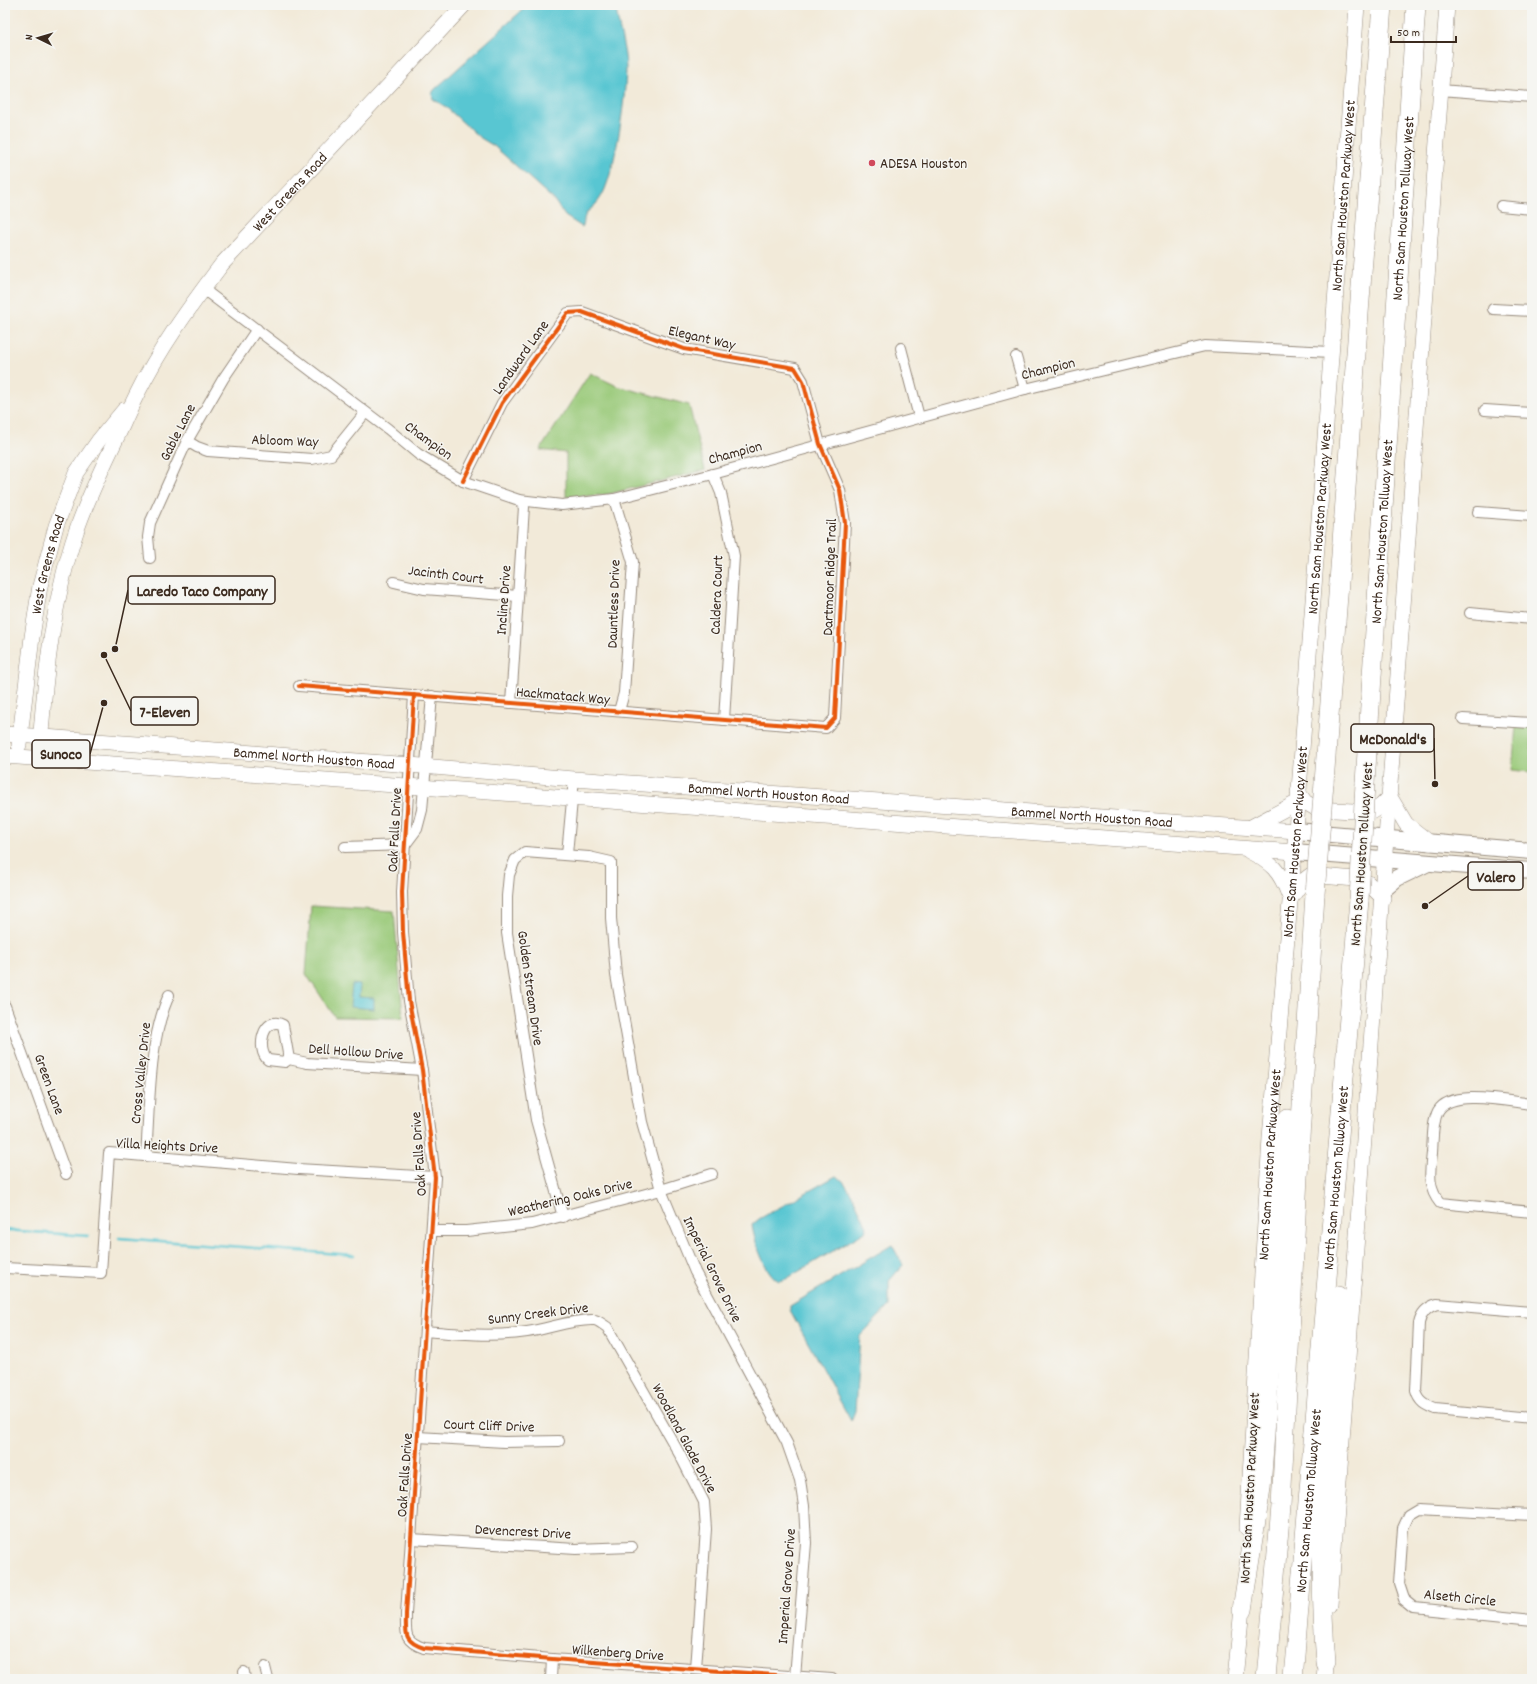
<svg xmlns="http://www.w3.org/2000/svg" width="1537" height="1684" font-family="Dekko,sans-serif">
<rect width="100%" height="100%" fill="#f6f6f2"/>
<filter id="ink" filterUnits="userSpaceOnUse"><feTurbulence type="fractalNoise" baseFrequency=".025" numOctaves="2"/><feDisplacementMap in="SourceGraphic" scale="8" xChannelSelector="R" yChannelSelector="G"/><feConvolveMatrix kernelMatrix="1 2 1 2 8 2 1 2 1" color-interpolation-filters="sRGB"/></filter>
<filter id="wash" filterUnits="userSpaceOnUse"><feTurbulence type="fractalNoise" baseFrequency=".012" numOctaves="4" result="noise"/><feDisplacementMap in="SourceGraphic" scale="16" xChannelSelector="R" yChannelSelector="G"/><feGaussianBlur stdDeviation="0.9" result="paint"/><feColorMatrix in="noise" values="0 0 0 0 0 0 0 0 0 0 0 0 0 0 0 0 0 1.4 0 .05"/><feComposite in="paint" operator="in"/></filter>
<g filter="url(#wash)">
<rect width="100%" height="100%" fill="#f2ead9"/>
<g fill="#99c978" stroke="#6a7a4b">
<polygon points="590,373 617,386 689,405 705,470 605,495 566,497 566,453 540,450"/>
<polygon points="1516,726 1532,728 1532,772 1512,770"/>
<polygon points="311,906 394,911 403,1018 335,1017 306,974"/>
</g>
<g fill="#59c6d2" stroke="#4a7878">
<path d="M 528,5 L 616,5 C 617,26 626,47 626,69 C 625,102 617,159 605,189 C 603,194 599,201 595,205 C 592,209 587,210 585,216 C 583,220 585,223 582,227 L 565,216 L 554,200 L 494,146 L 479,137 L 446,107 L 433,99 L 432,94 L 434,90 Z"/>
<polygon points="352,984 360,985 359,997 374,998 374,1009 350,1007"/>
<path d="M 836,1176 C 848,1180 861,1215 867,1227 L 865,1232 L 786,1279 L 779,1281 C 765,1274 754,1240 752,1225 L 759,1219 Z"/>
<polygon points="892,1245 903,1265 889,1281 889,1306 860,1336 855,1411 851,1421 790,1310 790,1306"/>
</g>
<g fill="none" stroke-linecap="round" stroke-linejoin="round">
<g stroke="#59c6d2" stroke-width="2.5">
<polyline points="5,1230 88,1236"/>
<polyline points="119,1238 354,1255"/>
</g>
</g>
</g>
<g filter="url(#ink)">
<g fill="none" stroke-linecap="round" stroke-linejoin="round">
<defs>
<g id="minor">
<polyline points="1440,90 1532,97"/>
<polyline points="1501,206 1532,209"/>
<polyline points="203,289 388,429 418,454 463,481 519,500 562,505 614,499 713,474 1025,389 1205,346 1331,352"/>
<polyline points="1493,309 1532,311"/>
<polyline points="901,348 919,417"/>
<polyline points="1016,357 1025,389"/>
<polyline points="1485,410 1532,413"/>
<polyline points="187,441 197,447 208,451 312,459 331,455 365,413"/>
<polyline points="713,474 721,493 734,556 724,720"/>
<polyline points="614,499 633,562 624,693 619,711"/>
<polyline points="1478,512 1532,516"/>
<polyline points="150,558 148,537 150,523 187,441 223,379 257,329"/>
<polyline points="394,582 424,589 518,596"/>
<polyline points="1470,613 1532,619"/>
<polyline points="299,686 826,728 835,718 845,523 840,490 820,444 803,381 795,368 684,349 582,312 568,313 502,403 463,481"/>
<path d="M 414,695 L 402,892 L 403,932 L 409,1001 L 422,1070 L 435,1177 L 406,1614 C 406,1633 403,1641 424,1648 L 552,1659 L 832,1679"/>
<polyline points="511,703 524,507 519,500"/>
<polyline points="1463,719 1532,723"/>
<polyline points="405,845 417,829 422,810 432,696"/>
<polyline points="345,847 405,845"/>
<polyline points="567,854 574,779"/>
<polyline points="5,1006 66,1174"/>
<path d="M 289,1059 L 283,1025 C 264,1014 255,1049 268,1060 L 285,1062 L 289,1059 L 307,1063 L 422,1070"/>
<path d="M 1532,1104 C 1510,1102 1451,1088 1438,1111 C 1432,1123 1433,1140 1432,1153 C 1430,1172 1427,1187 1440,1203 L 1532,1212"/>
<path d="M 146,1156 C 150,1104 148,1043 169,995"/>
<polyline points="563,1217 536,1120 507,933 507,896 509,875 515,860 525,852 589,857 611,862 611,918 616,975 642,1122 661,1190 695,1272 787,1443 800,1480 804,1506 806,1543 795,1677"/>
<polyline points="433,1231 466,1231 532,1224 661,1190 712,1174"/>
<polyline points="5,1268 101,1273 109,1153 298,1169 435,1177"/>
<path d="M 1532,1312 L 1437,1304 C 1427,1307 1421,1313 1419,1323 L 1416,1391 C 1419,1402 1425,1405 1435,1409 L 1532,1418"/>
<path d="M 425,1331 C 459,1334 493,1337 527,1332 C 549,1329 572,1319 594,1320 C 598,1320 603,1325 607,1327 L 680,1455 L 704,1502 L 706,1529 L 696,1669"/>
<polyline points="418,1437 504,1442 559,1441"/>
<polyline points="1532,1515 1419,1509 1409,1515 1403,1528 1399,1584 1404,1599 1415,1608 1532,1620"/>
<polyline points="411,1539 576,1549 632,1547"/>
<polyline points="265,1667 268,1679"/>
<polyline points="244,1672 245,1679"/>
<polyline points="551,1679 552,1659"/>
</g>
<g id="secondary">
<path id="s1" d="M 5,734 L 410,765 L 574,779 L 1296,831"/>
<path id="s2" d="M 19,745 L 32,637 L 40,586 L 56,526 L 76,473 L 99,440 L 124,410"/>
<path id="s3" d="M 40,747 C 45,675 53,600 76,532 C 87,500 102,468 117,437 C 123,424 129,410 136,396 C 159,349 191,305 222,264 L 464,5"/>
<polyline points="5,756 1294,852"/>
<polyline points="1298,792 1305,802 1317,809 1371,812 1381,806 1390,797 1406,824 1430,843"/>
<polyline points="1251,827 1298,802"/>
<path d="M 1249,851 C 1272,863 1280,871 1289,895"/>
<polyline points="1291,898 1303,881 1311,875 1355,879 1368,883 1383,898"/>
<path id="s4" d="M 1247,1528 L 1270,1138 L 1296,831 L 1357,5"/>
<polyline points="1330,1604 1447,5"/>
<polyline points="1235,1679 1243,1598"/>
<polyline points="1325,1679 1327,1652"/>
</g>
<g id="primary">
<polyline points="1296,831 1532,851"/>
<polyline points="1294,852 1532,871"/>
<polyline points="1383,890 1397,878 1428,863"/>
</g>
<g id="motorway">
<polyline points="1324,783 1382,5"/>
<path id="s5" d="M 1365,783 L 1416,5"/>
<polyline points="1242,1610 1261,1488 1288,1119"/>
<path d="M 1326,1662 C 1315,1540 1331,1418 1338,1296"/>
<polyline points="1266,1679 1281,1506 1300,1138 1315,894"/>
<path id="s6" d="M 1293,1679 L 1359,900"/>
</g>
</defs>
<use href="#minor" stroke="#968a7c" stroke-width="12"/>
<use href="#secondary" stroke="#968a7c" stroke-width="16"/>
<use href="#primary" stroke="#968a7c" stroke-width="18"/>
<use href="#motorway" stroke="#968a7c" stroke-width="20"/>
<use href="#minor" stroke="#fff" stroke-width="10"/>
<use href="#secondary" stroke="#fff" stroke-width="15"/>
<use href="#primary" stroke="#fff" stroke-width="16"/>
<use href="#motorway" stroke="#fff" stroke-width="19"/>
<defs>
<g id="motorway-bridge">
<polyline points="1315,894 1324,783"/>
<polyline points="1359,900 1365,783"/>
</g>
</defs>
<use href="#motorway-bridge" stroke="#968a7c" stroke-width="20" stroke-linecap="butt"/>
<use href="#motorway-bridge" stroke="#fff" stroke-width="19"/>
<defs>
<g id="cycleway">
<polyline points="299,686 826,728 835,718 845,523 840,490 820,444 803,381 795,368 684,349 582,312 568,313 502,403 463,481"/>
<path d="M 414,695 L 402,892 L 403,932 L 409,1001 L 422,1070 L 435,1177 L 406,1614 C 406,1633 403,1641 424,1648 L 552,1659 L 832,1679"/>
</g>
</defs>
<use href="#cycleway" stroke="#f6f6f2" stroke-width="6"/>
<use href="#cycleway" stroke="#e8590c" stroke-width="4"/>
</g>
</g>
<circle fill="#d1495b" stroke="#f6f6f2" stroke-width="1.5" cx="872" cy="163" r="4"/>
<g text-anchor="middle" stroke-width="3" stroke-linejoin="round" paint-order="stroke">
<g font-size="15" fill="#3b2a1e" stroke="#f6f6f2" text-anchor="start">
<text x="880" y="168">ADESA Houston</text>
</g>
<g font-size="15" fill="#3b2a1e" stroke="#f6f6f2">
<text dy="5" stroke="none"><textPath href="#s3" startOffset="624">West Greens Road</textPath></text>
<text dy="5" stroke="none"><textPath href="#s4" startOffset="1336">North Sam Houston Parkway West</textPath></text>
<text dy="5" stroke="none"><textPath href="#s5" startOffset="576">North Sam Houston Tollway West</textPath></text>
<text transform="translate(702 337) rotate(13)" y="5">Elegant Way</text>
<text transform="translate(520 357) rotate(-55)" y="5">Landward Lane</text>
<text transform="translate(1048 368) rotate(-14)" y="5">Champion</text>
<text transform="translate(177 432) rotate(-63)" y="5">Gable Lane</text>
<text transform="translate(285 440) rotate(2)" y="5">Abloom Way</text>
<text transform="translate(429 440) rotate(36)" y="5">Champion</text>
<text transform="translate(735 452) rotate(-15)" y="5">Champion</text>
<text dy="5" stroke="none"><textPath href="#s4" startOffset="1012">North Sam Houston Parkway West</textPath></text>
<text dy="5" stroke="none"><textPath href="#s5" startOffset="252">North Sam Houston Tollway West</textPath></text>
<text dy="5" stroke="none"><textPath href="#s2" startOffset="183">West Greens Road</textPath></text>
<text transform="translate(446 574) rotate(7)" y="5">Jacinth Court</text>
<text transform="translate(829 577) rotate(-88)" y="5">Dartmoor Ridge Trail</text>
<text transform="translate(716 595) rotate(-88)" y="5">Caldera Court</text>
<text transform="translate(503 600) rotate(-86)" y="5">Incline Drive</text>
<text transform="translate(613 604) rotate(-88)" y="5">Dauntless Drive</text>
<text transform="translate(563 695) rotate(5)" y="5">Hackmatack Way</text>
<text dy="5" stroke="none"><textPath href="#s1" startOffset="310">Bammel North Houston Road</textPath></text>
<text dy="5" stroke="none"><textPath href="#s1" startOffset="766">Bammel North Houston Road</textPath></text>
<text dy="5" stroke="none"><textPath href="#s1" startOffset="1090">Bammel North Houston Road</textPath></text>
<text transform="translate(394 830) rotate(-87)" y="5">Oak Falls Drive</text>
<text dy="5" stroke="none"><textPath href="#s4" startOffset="688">North Sam Houston Parkway West</textPath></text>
<text transform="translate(1361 854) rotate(-86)" y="5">North Sam Houston Tollway West</text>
<text transform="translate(531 988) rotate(82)" y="5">Golden Stream Drive</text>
<text transform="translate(356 1051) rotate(4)" y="5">Dell Hollow Drive</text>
<text transform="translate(140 1073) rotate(-84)" y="5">Cross Valley Drive</text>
<text transform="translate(50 1084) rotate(70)" y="5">Green Lane</text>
<text transform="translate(167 1145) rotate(3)" y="5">Villa Heights Drive</text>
<text transform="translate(418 1154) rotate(-94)" y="5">Oak Falls Drive</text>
<text dy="5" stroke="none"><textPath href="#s4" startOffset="364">North Sam Houston Parkway West</textPath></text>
<text dy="5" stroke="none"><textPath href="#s6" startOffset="503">North Sam Houston Tollway West</textPath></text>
<text transform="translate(570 1197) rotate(-13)" y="5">Weathering Oaks Drive</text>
<text transform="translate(713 1269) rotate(64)" y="5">Imperial Grove Drive</text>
<text transform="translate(538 1313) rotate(-7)" y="5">Sunny Creek Drive</text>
<text transform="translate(489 1425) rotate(2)" y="5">Court Cliff Drive</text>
<text transform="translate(685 1438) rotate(62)" y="5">Woodland Glade Drive</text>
<text transform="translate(404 1475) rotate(-86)" y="5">Oak Falls Drive</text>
<text transform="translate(1249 1488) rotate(-87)" y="5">North Sam Houston Parkway West</text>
<text dy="5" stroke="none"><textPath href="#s6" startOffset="179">North Sam Houston Tollway West</textPath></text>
<text transform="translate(523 1531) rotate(3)" y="5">Devencrest Drive</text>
<text transform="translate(786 1586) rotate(-86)" y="5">Imperial Grove Drive</text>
<text transform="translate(1460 1597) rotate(6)" y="5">Alseth Circle</text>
<text transform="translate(618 1652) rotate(4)" y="5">Wilkenberg Drive</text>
</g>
</g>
<path fill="none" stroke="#3b2a1e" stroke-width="1.5" d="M115 649L128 590M104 655L131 711M1435 784L1434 738M104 703L90 754M1425 906L1468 876"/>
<g fill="#3b2a1e" stroke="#f6f6f2" stroke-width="1.5">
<circle cx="115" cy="649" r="4"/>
<circle cx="104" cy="655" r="4"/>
<circle cx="1435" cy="784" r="4"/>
<circle cx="104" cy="703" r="4"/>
<circle cx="1425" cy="906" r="4"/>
</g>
<g fill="#f6f6f2" stroke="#3b2a1e" stroke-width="1.5">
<rect x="128" y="576" width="147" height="28" rx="4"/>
<rect x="131" y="697" width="67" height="28" rx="4"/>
<rect x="1351" y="724" width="83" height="28" rx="4"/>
<rect x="32" y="740" width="58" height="28" rx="4"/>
<rect x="1468" y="862" width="55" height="28" rx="4"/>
</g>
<g font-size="16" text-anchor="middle" font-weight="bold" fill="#3b2a1e">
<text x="202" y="596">Laredo Taco Company</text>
<text x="165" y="717">7-Eleven</text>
<text x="1393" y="744">McDonald's</text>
<text x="61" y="759">Sunoco</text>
<text x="1496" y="882">Valero</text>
</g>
<rect width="1537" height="1684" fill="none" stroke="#f6f6f2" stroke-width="20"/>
<g transform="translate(38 38) rotate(275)" stroke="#f6f6f2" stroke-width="3" paint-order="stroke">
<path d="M0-3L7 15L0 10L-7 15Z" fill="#3b2a1e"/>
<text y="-6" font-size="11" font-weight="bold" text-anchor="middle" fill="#3b2a1e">N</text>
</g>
<path d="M1391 36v6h65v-6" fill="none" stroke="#3b2a1e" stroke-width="2"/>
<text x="1397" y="36" font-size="12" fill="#3b2a1e" stroke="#f6f6f2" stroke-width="3" paint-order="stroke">50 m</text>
</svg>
